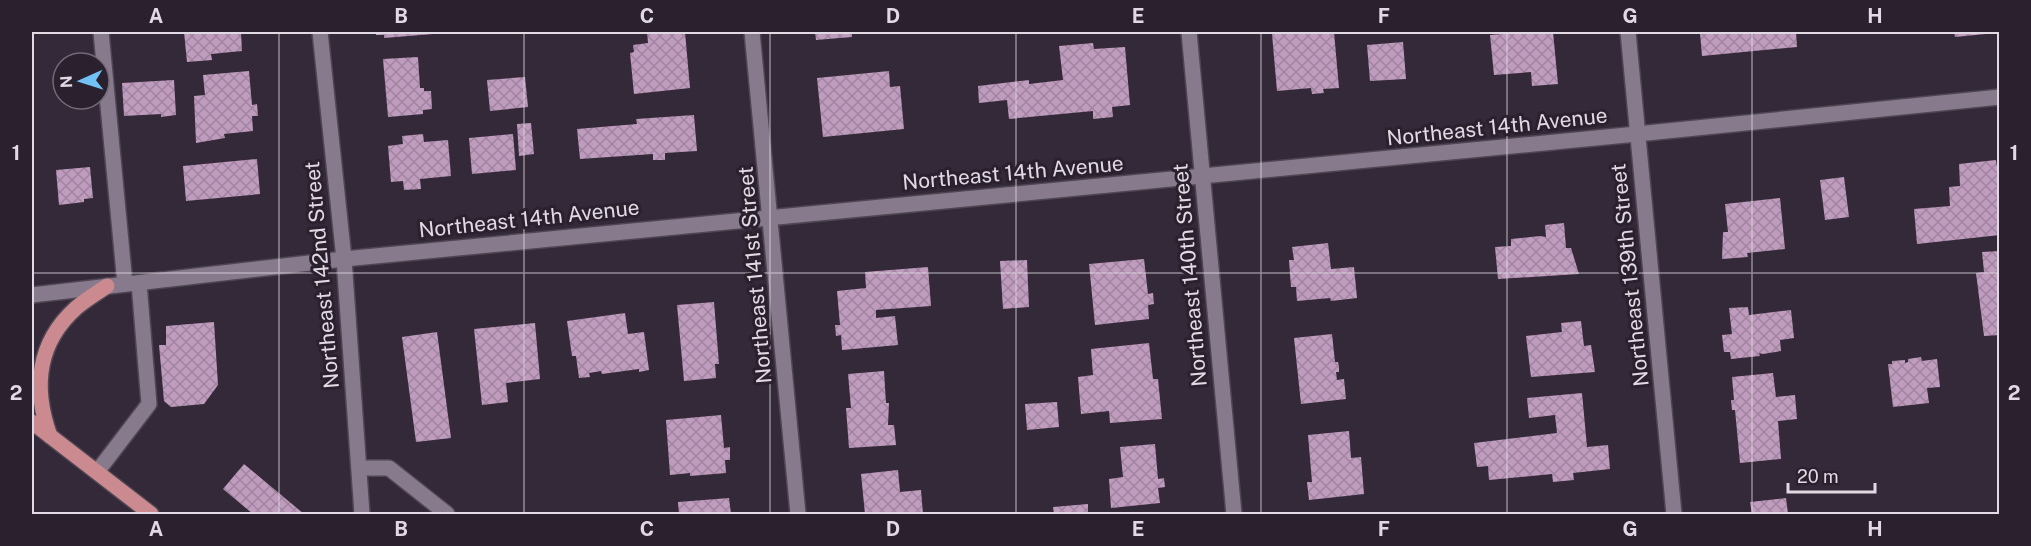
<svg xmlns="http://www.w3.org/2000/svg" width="2031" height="546" font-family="'Public Sans',sans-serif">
<defs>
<pattern id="building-cross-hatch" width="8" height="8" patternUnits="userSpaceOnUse" patternTransform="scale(1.5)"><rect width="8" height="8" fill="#bf9bbd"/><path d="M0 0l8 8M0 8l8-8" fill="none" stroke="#a0849f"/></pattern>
</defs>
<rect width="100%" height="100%" fill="#342939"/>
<g fill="url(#building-cross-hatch)">
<polygon points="184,32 241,32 242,51 211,54 212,60 187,62"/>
<polygon points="376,32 445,32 445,33 384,38 384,35 376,35"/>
<polygon points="647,32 685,32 690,88 634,94 630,53 634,52 633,45 648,43"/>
<polygon points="815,32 852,32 852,37 816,40"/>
<polygon points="1297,32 1334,32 1339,88 1323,89 1324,93 1312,94 1311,88 1277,91 1272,34"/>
<polygon points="1525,32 1553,32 1558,84 1532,86 1531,72 1494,75 1490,35"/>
<polygon points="1708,32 1796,32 1797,47 1702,56 1700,33"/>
<polygon points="1954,32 1996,32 1996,33 1955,37"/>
<polygon points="1403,42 1406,79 1370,81 1367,45"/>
<polygon points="1093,43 1094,49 1125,47 1130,105 1112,107 1113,117 1093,119 1093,111 1009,119 1007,100 979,103 978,86 1029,80 1029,84 1063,80 1059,46"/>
<polygon points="418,57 420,88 424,88 424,91 431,91 432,109 423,110 423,114 388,117 383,59"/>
<polygon points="249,71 252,105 257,104 258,116 252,116 253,131 224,134 225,138 196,143 194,96 205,95 203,75"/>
<polygon points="889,71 890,87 900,86 904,129 823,137 817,78"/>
<polygon points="525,77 528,107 490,111 487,80"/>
<polygon points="174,80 176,115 161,117 161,114 124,116 122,83"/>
<polygon points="694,115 697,151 665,153 665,160 653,160 653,154 580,159 577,129 637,124 636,119"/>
<polygon points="531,123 534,154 519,156 517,124"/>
<polygon points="423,134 424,142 448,140 451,176 420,179 421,189 404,190 403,181 391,182 388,146 403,144 402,136"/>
<polygon points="513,134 516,170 472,174 469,138"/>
<polygon points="257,159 260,194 186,201 183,166"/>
<polygon points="1996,160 2000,188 2000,235 1917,244 1914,209 1950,206 1949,187 1960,186 1959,164"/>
<polygon points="90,167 93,198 84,199 84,202 59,205 56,170"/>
<polygon points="1844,177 1849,217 1825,220 1820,180"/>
<polygon points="1780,198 1785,249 1747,253 1748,257 1722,259 1723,232 1728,232 1725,204"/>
<polygon points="1564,223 1566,248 1571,248 1579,274 1498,279 1495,247 1511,246 1511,239 1540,236 1546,237 1545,225"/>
<polygon points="1328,243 1331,269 1354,267 1357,298 1331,301 1330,298 1297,301 1296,287 1291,287 1290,274 1289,260 1294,260 1292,247"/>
<polygon points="2000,251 2000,335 1984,336 1976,273 1984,272 1982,252"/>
<polygon points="1144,259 1148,294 1153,293 1154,304 1148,305 1149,319 1095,325 1089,264"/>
<polygon points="1027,260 1029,307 1003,309 1000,261"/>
<polygon points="928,267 931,306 876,310 876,318 895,316 898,345 842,350 841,335 836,336 835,325 840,325 837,291 866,288 865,272"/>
<polygon points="714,302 719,364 715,364 716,378 684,381 677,305"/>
<polygon points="1748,307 1749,315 1791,310 1794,338 1780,340 1781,351 1763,354 1759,353 1760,356 1731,359 1730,352 1724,352 1722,335 1732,334 1729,308"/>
<polygon points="625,313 628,334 644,332 649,370 639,372 639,369 602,374 601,371 589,373 590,377 579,378 576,356 572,356 567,321"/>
<polygon points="1581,321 1584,346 1591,345 1595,372 1531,377 1526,336 1562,332 1561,323"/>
<polygon points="214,322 218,385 204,404 171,407 164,401 159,345 166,345 166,326"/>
<polygon points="535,323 540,379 506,383 508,402 482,405 474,329"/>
<polygon points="437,332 451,438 416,442 402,337"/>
<polygon points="1332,334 1335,362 1338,362 1339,366 1339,372 1336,372 1337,380 1344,379 1346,399 1301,404 1294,338"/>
<polygon points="1149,343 1153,379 1158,379 1162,419 1110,423 1109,411 1081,414 1078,377 1093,375 1091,349"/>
<polygon points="1921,357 1922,361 1937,359 1940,387 1927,388 1929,403 1893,407 1888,364 1892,364 1892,361 1905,360 1905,363 1908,362 1908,359"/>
<polygon points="884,371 886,403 889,403 888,425 894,425 896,445 849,448 846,408 851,408 848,374"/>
<polygon points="1773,373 1776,397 1795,395 1797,419 1778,421 1781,459 1740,463 1735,410 1732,410 1731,400 1734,400 1732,377"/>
<polygon points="1582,393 1587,447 1608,445 1610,469 1573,473 1574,480 1553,482 1552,474 1489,480 1488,466 1477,467 1474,443 1557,433 1555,415 1529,418 1527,398"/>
<polygon points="1057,402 1059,427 1027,430 1025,404"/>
<polygon points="721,415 724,448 730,447 730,460 725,460 726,473 690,476 690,473 670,475 666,420"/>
<polygon points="1349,431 1351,458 1361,457 1364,494 1309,500 1307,482 1312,482 1308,435"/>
<polygon points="1155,444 1158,479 1164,478 1165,487 1158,488 1160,503 1111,508 1109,479 1123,477 1120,447"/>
<polygon points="244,464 304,514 253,514 223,489"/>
<polygon points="898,470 900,492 921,490 923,514 865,514 861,474"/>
<polygon points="729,498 731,514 679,514 678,502"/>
<polygon points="1786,498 1788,514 1752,514 1750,502"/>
<polygon points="1088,504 1088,514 1054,514 1053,507"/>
</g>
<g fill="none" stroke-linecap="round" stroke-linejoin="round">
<defs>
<g id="minor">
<polyline points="101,32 125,284"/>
<polyline points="320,32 344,259 362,514"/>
<polyline points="752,32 798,514"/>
<polyline points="1189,32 1234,514"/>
<polyline points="1628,32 1674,514"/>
<polyline points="32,295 344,259 1637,134 2000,97"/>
<polyline points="359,468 389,468 447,514"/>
<polyline points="97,472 149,404 139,283"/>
</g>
<g id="major">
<polyline points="32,422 151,514"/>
<path d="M 50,436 C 33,389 37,343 76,308 C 85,300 97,293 107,286"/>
</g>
</defs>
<use href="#minor" stroke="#4f4653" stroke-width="18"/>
<use href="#major" stroke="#4f4653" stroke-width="18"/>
<use href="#minor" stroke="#877a8c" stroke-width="15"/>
<use href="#major" stroke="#ca8a8f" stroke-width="15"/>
</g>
<path fill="none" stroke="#e1dae4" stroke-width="1.5" stroke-opacity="0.55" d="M 279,32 L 279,514M 524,32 L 524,514M 770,32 L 770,514M 1016,32 L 1016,514M 1261,32 L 1261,514M 1507,32 L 1507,514M 1752,32 L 1752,514M 32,273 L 2000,273"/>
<g text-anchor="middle" stroke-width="6" stroke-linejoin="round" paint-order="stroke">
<g font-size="21" fill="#e1dae4" stroke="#2a202e">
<text transform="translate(1497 127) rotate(-6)" y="7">Northeast 14th Avenue</text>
<text transform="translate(1013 173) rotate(-5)" y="7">Northeast 14th Avenue</text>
<text transform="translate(529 219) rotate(-6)" y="7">Northeast 14th Avenue</text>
<text transform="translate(322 275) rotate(-95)" y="7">Northeast 142nd Street</text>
<text transform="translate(755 275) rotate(-95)" y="7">Northeast 141st Street</text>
<text transform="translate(1190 275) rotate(-95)" y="7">Northeast 140th Street</text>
<text transform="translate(1630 275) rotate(-96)" y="7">Northeast 139th Street</text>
</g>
</g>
<rect width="2031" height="546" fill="none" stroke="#2a202e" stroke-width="66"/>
<g transform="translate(81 81) rotate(267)"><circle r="28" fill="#2a202e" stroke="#736a77" stroke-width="1.5"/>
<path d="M0-4.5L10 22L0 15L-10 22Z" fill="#72c1f5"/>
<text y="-9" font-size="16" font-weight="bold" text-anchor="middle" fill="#e1dae4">N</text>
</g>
<path d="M1788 483v9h87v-9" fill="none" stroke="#e1dae4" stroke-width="3"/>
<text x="1797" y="483" font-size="18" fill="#e1dae4" stroke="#2a202e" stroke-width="4.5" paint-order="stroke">20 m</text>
<rect x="33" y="33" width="1965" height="480" fill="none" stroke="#e1dae4" stroke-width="2"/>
<g font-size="20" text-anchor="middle" font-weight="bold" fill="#e1dae4">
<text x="156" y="23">A</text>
<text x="401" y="23">B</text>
<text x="647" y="23">C</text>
<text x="893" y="23">D</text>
<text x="1138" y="23">E</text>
<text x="1384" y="23">F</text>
<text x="1630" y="23">G</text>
<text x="1875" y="23">H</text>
<text x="16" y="160">1</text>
<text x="2014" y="160">1</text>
<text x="16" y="400">2</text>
<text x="2014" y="400">2</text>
<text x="156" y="536">A</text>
<text x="401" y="536">B</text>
<text x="647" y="536">C</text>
<text x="893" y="536">D</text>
<text x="1138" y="536">E</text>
<text x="1384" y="536">F</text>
<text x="1630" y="536">G</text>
<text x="1875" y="536">H</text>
</g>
</svg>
